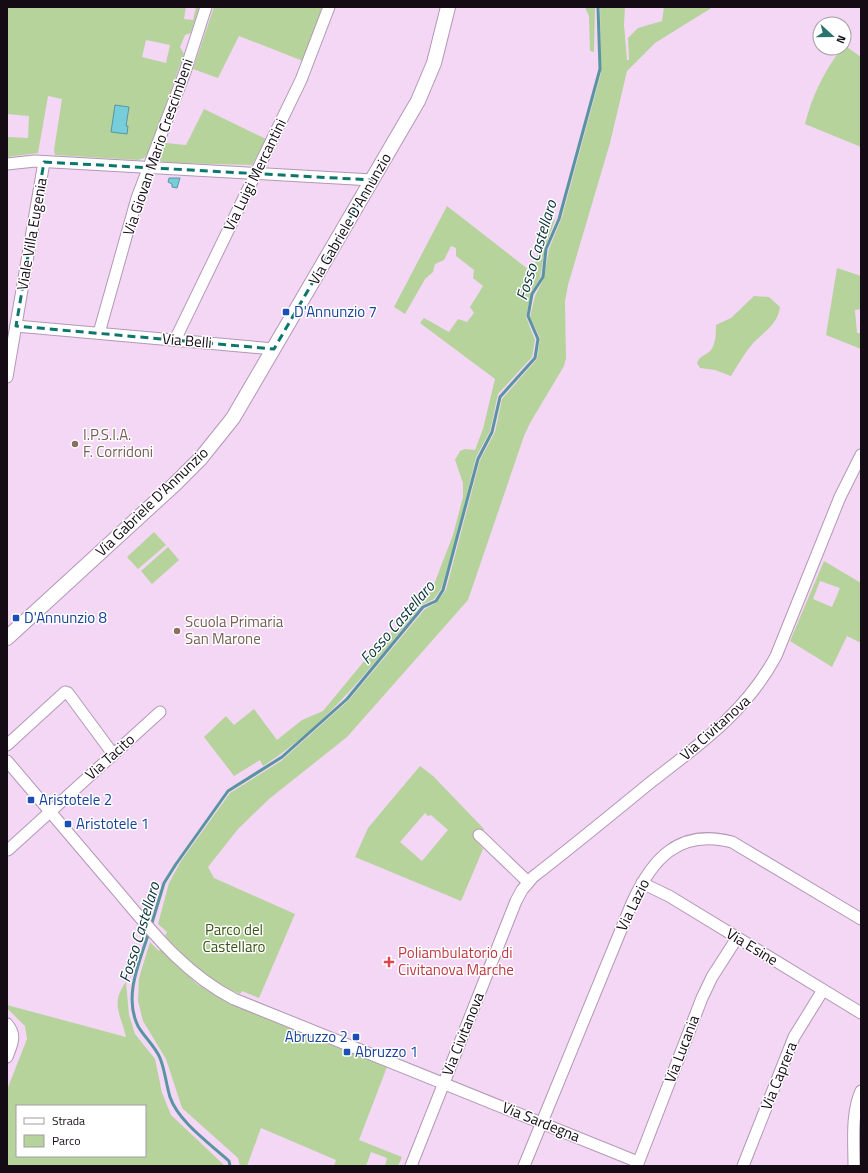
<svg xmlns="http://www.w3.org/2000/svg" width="868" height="1173" font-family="'Titillium Web',sans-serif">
<rect width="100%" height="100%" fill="#f3d7f5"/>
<g fill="#b6d39c" fill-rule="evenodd">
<path d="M 7,7 L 186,7 L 184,19 L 193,20 L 196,7 L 199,7 L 191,33 L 185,35 L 180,47 L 184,54 L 148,154 L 144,158 L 138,160 L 55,155 L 54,150 L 62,99 L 48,96 L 38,153 L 7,157 L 7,137 L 28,138 L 29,116 L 7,114 ZM 146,40 L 170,45 L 166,63 L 142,57 ZM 115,105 L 129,107 L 126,126 Z"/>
<polygon points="214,7 323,7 303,61 239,36 218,78 193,69"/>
<polygon points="585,7 595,7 594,52 590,51 589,16"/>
<path d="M 600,7 L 625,7 L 624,25 L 627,60 L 629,60 L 628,38 L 638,28 L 662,21 L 664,7 L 713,7 L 655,43 L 627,71 L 610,143 L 568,285 L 565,301 L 566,358 L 564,366 L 530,423 L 524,436 L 468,600 L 347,737 L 269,799 L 238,829 L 208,867 L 214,878 L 295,914 L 259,998 L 242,991 L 240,994 C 208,980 189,961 165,936 L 167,932 L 158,924 L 169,883 L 181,861 L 230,793 L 281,761 L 349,700 L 425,609 L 436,603 L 446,590 L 480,460 L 495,432 L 502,399 L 537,359 L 540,338 L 530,317 L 535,296 L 544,278 L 549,249 L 562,217 L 601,73 Z"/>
<path d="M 844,45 L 861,57 L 861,147 L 805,124 C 812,96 824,71 842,48 L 844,48 Z"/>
<polygon points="204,109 266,139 252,165 171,163 159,161 165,143 186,145"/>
<path d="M 447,206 L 533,273 C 537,252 544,235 556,217 L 545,248 L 540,278 L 531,293 L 526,317 L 535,340 L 532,357 L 498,394 L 490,431 L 476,457 L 457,535 L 441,589 L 434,599 L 422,605 C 374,663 328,725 263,766 L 260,760 L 234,776 L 204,737 L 226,716 L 234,725 L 254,709 L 277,740 L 302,720 L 323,711 L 365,660 L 374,644 L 390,634 L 428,594 L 433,587 L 453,535 L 463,497 L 463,483 L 455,460 L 460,451 L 465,449 L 475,450 L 483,429 L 495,379 L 420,323 L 424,318 L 449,332 L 458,319 L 467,322 L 474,313 L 470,307 L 483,286 L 473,278 L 474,270 L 456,256 L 456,248 L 451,246 L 444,260 L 435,264 L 433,272 L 425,279 L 405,314 L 394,307 Z"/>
<polygon points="837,268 861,276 861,309 855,310 857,333 861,333 861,349 826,335"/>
<path d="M 754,296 L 769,297 L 780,307 C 778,324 765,331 754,342 C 745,352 738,365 731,376 L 715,370 L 700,368 L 697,363 C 701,354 706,356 711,350 C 716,343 716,333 716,325 L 731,318 Z"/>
<polygon points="154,532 166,545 138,569 127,557"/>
<polygon points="168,547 179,560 152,584 141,571"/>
<path d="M 824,561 L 861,583 L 861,643 L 847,636 L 832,667 L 790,641 ZM 820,581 L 840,588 L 832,607 L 813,599 Z"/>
<path d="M 420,766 L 433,776 L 484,829 L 475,840 L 483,849 L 461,901 L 355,857 L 368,828 ZM 425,813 L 428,816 L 431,815 L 448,830 L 422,861 L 400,842 Z"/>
<polygon points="150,942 159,951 160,949 197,984 228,1003 387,1067 359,1140 402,1157 398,1166 385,1166 387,1158 371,1152 366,1166 334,1166 336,1160 261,1128 247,1166 240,1166 238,1158 182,1108 166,1059 143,1021 138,1001 139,978"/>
<path d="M 126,982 L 129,1015 L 135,1034 L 155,1059 L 162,1093 L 171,1115 L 225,1166 L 7,1166 L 7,1090 L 27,1039 L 25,1026 L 7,1008 L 7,1005 L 126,1037 C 121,1015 110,1003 126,982 ZM 17,1106 L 145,1106 L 145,1156 L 17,1156 Z"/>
</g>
<g fill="#76cedb" stroke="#5994a0">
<polygon points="115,105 129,107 126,126 128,126 127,134 111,132"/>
<polygon points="169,178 180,178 177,188 172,187 172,184 168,182"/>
</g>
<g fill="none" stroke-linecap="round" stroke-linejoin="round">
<g stroke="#5994a0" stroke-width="3">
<polyline points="151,926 164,883 176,864 228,791 282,757 347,699 423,607 436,601 443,590 478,459 492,432 500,397 535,358 538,339 528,316 532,294 543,277 546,249 559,219 600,69 598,7"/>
<path d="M 149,932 C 140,961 123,996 138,1026 C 144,1037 155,1046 160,1058 C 165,1070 166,1084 170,1097 C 178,1121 209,1143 229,1161 L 230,1166"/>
</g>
<defs>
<g id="minor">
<polyline points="7,164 35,161 372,180"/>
<polyline points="16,326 274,349"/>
<polyline points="99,333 137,198 185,72 206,7"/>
<polyline points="175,340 301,80 329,7"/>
<polyline points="7,377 44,162"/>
<polyline points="7,745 65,692 68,693 113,754"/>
<path d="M 7,761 C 41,801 75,841 109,881 C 147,925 181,972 234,999 L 638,1162"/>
<polyline points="479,835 528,882"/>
<polyline points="8,850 160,712"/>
<polyline points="642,883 669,896 861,1013"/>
<path d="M 7,1024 C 17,1035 12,1044 7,1057"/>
<path d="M 411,1166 L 516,901 L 522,890 L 533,877 C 573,846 612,814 651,782 C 700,744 746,712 776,656 L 840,497 L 861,455"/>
<path d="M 524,1166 L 632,903 C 652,859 679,828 732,842 L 861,919"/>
<polyline points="637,1166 702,998 712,977 737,938"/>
<polyline points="743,1166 794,1037 823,990"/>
<path d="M 854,1166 C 854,1141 851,1114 861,1091"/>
</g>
<polyline id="major" points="7,638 175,484 201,458 233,418 418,101 434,63 448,7"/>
</defs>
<use href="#minor" stroke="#b298b4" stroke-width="13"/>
<use href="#major" stroke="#b298b4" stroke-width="16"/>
<use href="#minor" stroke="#fff" stroke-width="11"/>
<use href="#major" stroke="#fff" stroke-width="14"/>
</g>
<path fill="none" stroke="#0f766e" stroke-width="3" stroke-dasharray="8 5" stroke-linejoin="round" d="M 44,162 L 372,180 L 274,349 L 16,326 Z"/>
<g fill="#1a4fb4" stroke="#fff" stroke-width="1.5">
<rect x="282" y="308" width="8" height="8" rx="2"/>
<rect x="12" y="614" width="8" height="8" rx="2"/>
<rect x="27" y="796" width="8" height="8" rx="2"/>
<rect x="64" y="820" width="8" height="8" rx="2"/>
<rect x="352" y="1033" width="8" height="8" rx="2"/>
<rect x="343" y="1048" width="8" height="8" rx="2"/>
</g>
<g fill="#8d6e63" stroke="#fff" stroke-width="1.5">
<circle cx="75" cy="444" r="4"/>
<circle cx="177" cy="631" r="4"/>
</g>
<path fill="#e0444e" stroke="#fff" stroke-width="1.5" d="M387 956h4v4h4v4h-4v4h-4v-4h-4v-4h4z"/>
<g text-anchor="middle" stroke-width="3" stroke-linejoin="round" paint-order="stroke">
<g font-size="15" fill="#140b15" stroke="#fff">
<text transform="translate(158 147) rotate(-71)" y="5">Via Giovan Mario Crescimbeni</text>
<text transform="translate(255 175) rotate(-64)" y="5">Via Luigi Mercantini</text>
<text transform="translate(350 219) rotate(-60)" y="5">Via Gabriele D'Annunzio</text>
<text transform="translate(32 234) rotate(-80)" y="5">Viale Villa Eugenia</text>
<text transform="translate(187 341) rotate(5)" y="5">Via Belli</text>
<text transform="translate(152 502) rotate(-44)" y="5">Via Gabriele D'Annunzio</text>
<text transform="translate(715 728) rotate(-42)" y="5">Via Civitanova</text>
<text transform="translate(110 757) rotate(-42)" y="5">Via Tacito</text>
<text transform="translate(633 905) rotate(-64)" y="5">Via Lazio</text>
<text transform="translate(752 947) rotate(31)" y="5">Via Esine</text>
<text transform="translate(463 1034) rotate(-68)" y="5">Via Civitanova</text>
<text transform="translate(682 1049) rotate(-69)" y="5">Via Lucania</text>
<text transform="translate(779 1076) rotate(-68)" y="5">Via Caprera</text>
<text transform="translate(541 1122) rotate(22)" y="5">Via Sardegna</text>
</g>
<g font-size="15" fill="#164399" stroke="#fff" text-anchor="start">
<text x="294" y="317">D'Annunzio 7</text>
<text x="24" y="623">D'Annunzio 8</text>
<text x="39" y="805">Aristotele 2</text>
<text x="76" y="829">Aristotele 1</text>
<text x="348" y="1042" text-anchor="end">Abruzzo 2</text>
<text x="355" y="1057">Abruzzo 1</text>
</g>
<g font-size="15" fill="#785e54" stroke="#fff" text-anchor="start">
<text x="83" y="440">I.P.S.I.A.<tspan x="83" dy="17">F. Corridoni</tspan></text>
<text x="185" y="627">Scuola Primaria<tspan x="185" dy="17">San Marone</tspan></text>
</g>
<g font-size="15" fill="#385416" stroke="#fff">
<text x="234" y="935">Parco del<tspan x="234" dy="17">Castellaro</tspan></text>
</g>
<g font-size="15" fill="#be3a42" stroke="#fff" text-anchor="start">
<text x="398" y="958">Poliambulatorio di<tspan x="398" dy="17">Civitanova Marche</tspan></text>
</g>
<g font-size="16" font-style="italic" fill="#063339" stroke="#fff">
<text transform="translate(536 250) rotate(-73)" y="6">Fosso Castellaro</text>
<text transform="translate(397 622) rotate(-49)" y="6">Fosso Castellaro</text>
<text transform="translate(139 932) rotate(-73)" y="6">Fosso Castellaro</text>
</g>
</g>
<rect width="868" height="1173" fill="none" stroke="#140b15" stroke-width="16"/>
<rect x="16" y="1105" width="130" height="52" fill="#ffffff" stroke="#a19da1"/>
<rect x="24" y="1118" width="20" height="6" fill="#ffffff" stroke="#a19da1"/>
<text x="52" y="1125" font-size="12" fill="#140b15">Strada</text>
<rect x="24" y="1135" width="20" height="12" fill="#b6d39c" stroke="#a19da1"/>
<text x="52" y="1145" font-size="12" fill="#140b15">Parco</text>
<g transform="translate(832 36) rotate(111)"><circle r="19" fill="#ffffff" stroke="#a19da1"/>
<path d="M0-3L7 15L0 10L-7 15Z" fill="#2a736e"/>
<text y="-6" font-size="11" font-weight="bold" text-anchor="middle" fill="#140b15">N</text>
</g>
</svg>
